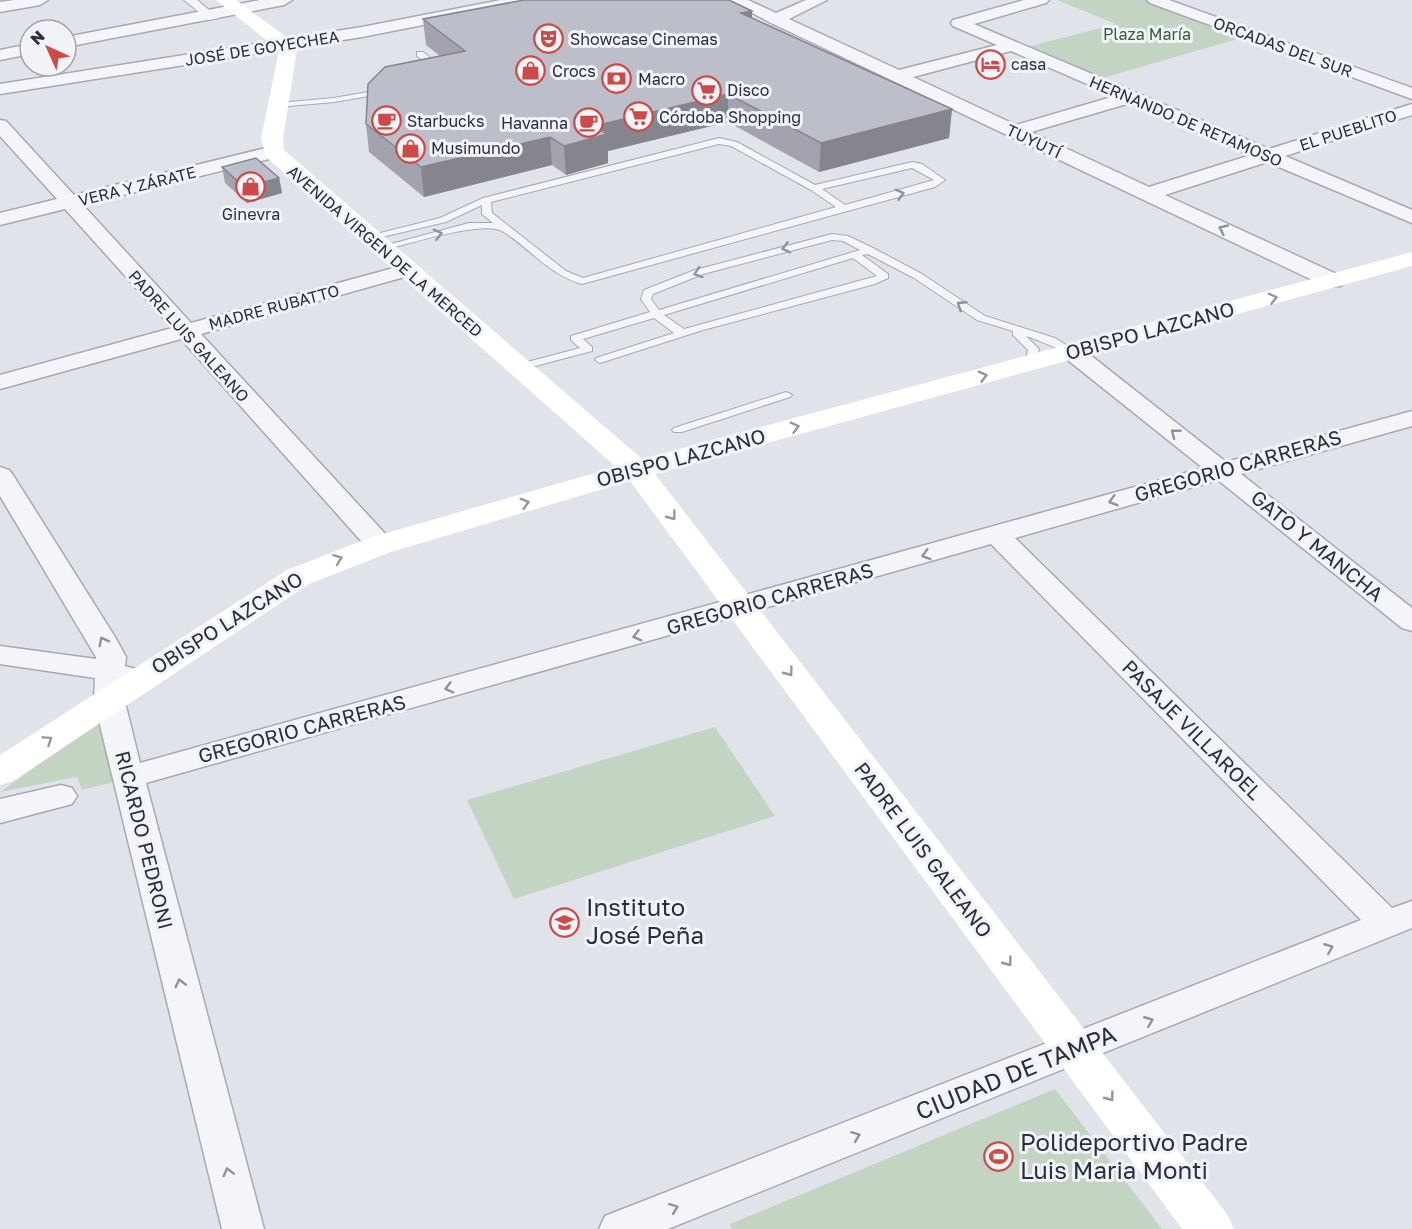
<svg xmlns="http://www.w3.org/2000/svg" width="1412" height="1229" font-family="'Golos Text',sans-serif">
<rect width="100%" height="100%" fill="#e1e3ea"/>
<g fill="#c4d4c3">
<polygon points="1057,0 1146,0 1244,37 1096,80 1019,49 1116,24"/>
<polygon points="98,723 114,782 82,790 77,777 0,792"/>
<polygon points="715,727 775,816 514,899 467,800"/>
<polygon points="1055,1089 1162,1229 732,1229 730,1224"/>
</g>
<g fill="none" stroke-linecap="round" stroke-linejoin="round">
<defs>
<g id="service">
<polygon points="417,52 423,52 444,69 437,71 417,56"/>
<polygon points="385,89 389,91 388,93 334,102 278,107 274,105 278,103 334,98"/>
<path d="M 719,138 L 737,142 L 815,185 L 912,162 L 922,164 L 945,180 L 935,187 L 582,284 C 549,275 530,248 502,231 C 484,220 404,245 381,251 L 376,248 L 469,223 L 493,223 L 482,214 L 482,205 L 446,222 L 369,240 L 364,237 L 440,218 L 483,198 ZM 719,144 L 731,146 L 811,190 L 836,207 L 583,278 L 566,271 L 492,213 L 491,202 ZM 912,168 L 934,180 L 845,205 L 822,189 Z"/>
<path d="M 832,234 L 848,236 L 873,248 L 922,274 L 985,316 L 1055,338 L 1077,352 L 1076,354 C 1069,355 1037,339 1026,336 L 1039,349 L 1034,365 L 1026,365 L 1025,363 L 1028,350 L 1013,335 L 1013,331 L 977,320 L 914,278 L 868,254 L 862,255 L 888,274 L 888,278 L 875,284 L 703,330 L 600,363 L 595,360 L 596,358 L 674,333 L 654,318 L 583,339 L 592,347 L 592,351 L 520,370 L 515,367 L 516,365 L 580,348 L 571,340 L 571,336 L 650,312 L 641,299 L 644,290 L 695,270 ZM 832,240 L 843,241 L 860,250 L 659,310 L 651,299 L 653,294 L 703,274 ZM 853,258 L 877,276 L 684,329 L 664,315 Z"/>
<polygon points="786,392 792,395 790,397 682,432 674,432 672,430 674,428"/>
</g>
<polygon id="pedestrian" points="184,0 197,0 219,18 209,20"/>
<g id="minor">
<polygon points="14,0 48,0 40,5 0,12 0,2"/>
<polygon points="260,0 292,0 284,5 66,47 66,37"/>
<polygon points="501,0 532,0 524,5 362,37 0,94 0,84 362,27"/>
<path d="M 728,0 L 748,0 L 776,13 L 806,0 L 827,0 L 789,19 L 899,70 L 997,45 L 953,26 L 951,23 L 953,20 L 1024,0 L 1049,0 L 1046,3 L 974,24 L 1269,149 L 1412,104 L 1412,115 L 1285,156 L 1412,210 L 1412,223 L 1267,162 L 1165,195 L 1341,276 L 1344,281 L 1341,286 L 1325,286 L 769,22 ZM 1011,51 L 1115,96 L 1016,125 L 913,77 ZM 1130,103 L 1251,155 L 1149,187 L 1031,132 Z"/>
<polygon points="1147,0 1169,0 1412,88 1412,99 1150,3"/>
<polygon points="30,44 30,54 0,60 0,50"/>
<polygon points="0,120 6,121 74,195 274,146 281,148 283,152 281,156 83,205 191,323 401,266 415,266 419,270 415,274 201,334 390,539 394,545 390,551 380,553 370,551 181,339 0,389 0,375 172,328 65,209 0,225 0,213 57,199 0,136"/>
<polygon points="1072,345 1080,347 1226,462 1412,411 1412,426 1241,474 1412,608 1412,631 1402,628 1218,480 1015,538 1392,908 1412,901 1412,928 668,1229 599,1229 605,1216 1361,920 991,544 146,783 264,1229 222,1229 98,717 94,698 95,678 0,664 0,646 96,659 96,657 0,496 0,467 9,470 13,475 115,637 126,657 125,666 139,670 143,677 139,684 125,686 124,698 140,763 1203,468 1064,357 1061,352 1064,347"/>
<polygon points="61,785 72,788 77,796 72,804 0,823 0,799"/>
</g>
</defs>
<use href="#service" stroke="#a6a9b4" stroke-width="2"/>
<use href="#pedestrian" stroke="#a6a9b4" stroke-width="2"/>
<use href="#minor" stroke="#a6a9b4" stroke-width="3"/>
<use href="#service" fill="#f4f5f8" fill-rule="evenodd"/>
<use href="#pedestrian" fill="#f4f5f8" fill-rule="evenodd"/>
<use href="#minor" fill="#f4f5f8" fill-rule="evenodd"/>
<polygon fill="#fff" fill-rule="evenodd" points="216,0 236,0 292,41 297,50 283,139 284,150 642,459 1412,252 1412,266 655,474 1227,1214 1234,1229 1182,1229 630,481 391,552 309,584 13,781 0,785 0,755 287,570 369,538 616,467 266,157 261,139 279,50"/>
</g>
<g fill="#a2a3ae">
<polygon points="752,11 752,18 952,109 949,138 819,172 728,122 608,151 608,163 566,175 552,165 424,197 369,152 366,124 440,56 426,45 423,19"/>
<polygon points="222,167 279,178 282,193 247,203 225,183"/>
</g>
<g fill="#84858d">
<polygon points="752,11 752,37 741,13"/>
<polygon points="728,94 728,122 608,151 608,163 566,175 564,146 594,126"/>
<polygon points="952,109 949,138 819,172 821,143"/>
<polygon points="550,137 552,165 424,197 421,167"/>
<polygon points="279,178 282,193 247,203 244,187"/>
</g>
<g fill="#bcbeca" stroke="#84858d" stroke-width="1.5">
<polygon points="524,0 729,0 752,11 741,13 952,109 821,143 728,94 594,126 607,134 564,146 550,137 421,167 366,124 368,84 385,67 465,51 423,19"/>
<polygon points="256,158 279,178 244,187 222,167"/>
</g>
<defs><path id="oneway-chevron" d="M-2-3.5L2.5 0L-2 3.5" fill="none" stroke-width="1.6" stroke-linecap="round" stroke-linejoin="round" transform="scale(1.5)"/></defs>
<g stroke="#8f929d">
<use href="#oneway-chevron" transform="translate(900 194) rotate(-15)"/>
<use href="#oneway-chevron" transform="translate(1223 229) rotate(-155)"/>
<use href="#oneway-chevron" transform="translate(438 234) rotate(-14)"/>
<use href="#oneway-chevron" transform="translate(786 248) rotate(166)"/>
<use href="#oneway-chevron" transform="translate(698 273) rotate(162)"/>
<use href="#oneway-chevron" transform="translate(961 305) rotate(-147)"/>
<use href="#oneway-chevron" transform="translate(1175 433) rotate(-142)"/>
<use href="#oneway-chevron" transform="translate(1113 501) rotate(164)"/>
<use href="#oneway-chevron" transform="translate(926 555) rotate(164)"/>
<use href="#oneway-chevron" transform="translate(637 636) rotate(165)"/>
<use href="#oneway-chevron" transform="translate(103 641) rotate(-117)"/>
<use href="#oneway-chevron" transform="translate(449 688) rotate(165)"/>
<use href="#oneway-chevron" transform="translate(1329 948) rotate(-22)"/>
<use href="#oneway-chevron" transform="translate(180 983) rotate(-104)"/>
<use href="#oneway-chevron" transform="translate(1149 1021) rotate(-22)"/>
<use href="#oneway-chevron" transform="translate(856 1136) rotate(-21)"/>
<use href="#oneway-chevron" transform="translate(228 1172) rotate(-104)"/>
<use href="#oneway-chevron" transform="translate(674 1208) rotate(-21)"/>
</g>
<g stroke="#9496a0">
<use href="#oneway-chevron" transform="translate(1273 298) rotate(-15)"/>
<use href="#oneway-chevron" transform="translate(983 376) rotate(-15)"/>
<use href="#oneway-chevron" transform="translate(795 427) rotate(-15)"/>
<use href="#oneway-chevron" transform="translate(525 503) rotate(-16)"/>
<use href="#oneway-chevron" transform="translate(672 516) rotate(53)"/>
<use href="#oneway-chevron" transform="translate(338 559) rotate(-20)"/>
<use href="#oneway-chevron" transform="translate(789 672) rotate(53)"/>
<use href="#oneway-chevron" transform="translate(48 740) rotate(-34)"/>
<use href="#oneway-chevron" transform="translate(1008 962) rotate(53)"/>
<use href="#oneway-chevron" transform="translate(1110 1097) rotate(53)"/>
</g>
<defs>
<symbol id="theatre-ring" viewBox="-11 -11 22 22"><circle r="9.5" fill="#f1f3f7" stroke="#ce4a48" stroke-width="1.5"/><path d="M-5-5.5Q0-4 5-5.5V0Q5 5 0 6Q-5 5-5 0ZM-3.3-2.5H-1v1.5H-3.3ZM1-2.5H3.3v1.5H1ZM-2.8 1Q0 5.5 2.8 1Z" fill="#ce4a48"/></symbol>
<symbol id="hotel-ring" viewBox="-11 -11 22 22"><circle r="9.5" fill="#f1f3f7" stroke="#ce4a48" stroke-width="1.5"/><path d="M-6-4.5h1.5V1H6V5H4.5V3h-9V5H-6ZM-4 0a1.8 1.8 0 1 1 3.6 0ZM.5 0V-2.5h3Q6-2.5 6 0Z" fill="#ce4a48"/></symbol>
<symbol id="shop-ring" viewBox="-11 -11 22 22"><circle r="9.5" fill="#f1f3f7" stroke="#ce4a48" stroke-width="1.5"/><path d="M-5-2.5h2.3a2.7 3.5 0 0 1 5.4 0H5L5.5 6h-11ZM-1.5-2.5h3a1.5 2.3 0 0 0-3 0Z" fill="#ce4a48"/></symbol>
<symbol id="bank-ring" viewBox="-11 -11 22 22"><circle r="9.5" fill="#f1f3f7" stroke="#ce4a48" stroke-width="1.5"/><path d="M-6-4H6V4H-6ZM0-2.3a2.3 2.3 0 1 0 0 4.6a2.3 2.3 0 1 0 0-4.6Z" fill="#ce4a48"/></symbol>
<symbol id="supermarket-ring" viewBox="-11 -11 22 22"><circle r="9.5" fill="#f1f3f7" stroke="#ce4a48" stroke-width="1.5"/><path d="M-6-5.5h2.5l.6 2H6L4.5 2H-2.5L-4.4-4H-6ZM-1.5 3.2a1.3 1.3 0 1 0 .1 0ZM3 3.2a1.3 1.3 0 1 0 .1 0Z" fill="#ce4a48"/></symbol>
<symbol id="cafe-ring" viewBox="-11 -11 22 22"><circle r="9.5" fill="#f1f3f7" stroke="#ce4a48" stroke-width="1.5"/><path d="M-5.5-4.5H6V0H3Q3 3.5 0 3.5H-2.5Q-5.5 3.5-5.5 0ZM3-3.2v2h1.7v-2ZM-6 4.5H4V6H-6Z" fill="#ce4a48"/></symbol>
<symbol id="school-ring" viewBox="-11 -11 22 22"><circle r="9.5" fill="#f1f3f7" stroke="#ce4a48" stroke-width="1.5"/><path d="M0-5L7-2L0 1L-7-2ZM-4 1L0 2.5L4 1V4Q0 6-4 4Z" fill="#ce4a48"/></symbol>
<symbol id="stadium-ring" viewBox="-11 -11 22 22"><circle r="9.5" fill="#f1f3f7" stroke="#ce4a48" stroke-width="1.5"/><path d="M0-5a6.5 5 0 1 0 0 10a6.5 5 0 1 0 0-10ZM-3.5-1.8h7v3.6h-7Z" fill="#ce4a48"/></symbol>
</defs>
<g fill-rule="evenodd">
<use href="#theatre-ring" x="532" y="22" width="33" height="33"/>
<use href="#hotel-ring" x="974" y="48" width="33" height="33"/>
<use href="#shop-ring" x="514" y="54" width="33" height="33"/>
<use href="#bank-ring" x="600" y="62" width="33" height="33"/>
<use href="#supermarket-ring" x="690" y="74" width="33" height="33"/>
<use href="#supermarket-ring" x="622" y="100" width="33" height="33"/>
<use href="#cafe-ring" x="370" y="104" width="33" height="33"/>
<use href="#cafe-ring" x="572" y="106" width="33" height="33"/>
<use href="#shop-ring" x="394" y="132" width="33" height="33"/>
<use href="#shop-ring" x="234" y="170" width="33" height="33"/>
<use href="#school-ring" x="548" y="906" width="33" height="33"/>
<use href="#stadium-ring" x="982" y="1140" width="33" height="33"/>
</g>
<g text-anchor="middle" stroke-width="6" stroke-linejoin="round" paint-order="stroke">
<g font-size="16" fill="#385d37" stroke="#f1f3f7">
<text x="1147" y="40">Plaza María</text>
</g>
<g font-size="16" fill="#2a2e42" stroke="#f1f3f7" text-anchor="start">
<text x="570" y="45">Showcase Cinemas</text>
<text x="1011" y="70">casa</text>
<text x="552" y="77">Crocs</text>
<text x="638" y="85">Macro</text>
<text x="727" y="96">Disco</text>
<text x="659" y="123">Córdoba Shopping</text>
<text x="407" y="127">Starbucks</text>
<text x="568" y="129" text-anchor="end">Havanna</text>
<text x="431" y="154">Musimundo</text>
<text x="251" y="220" text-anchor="middle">Ginevra</text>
</g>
<g font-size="16" fill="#2a2e42" stroke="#f1f3f7">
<text transform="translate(1283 47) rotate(20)" y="6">ORCADAS DEL SUR</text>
<text transform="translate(262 48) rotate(-9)" y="6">JOSÉ DE GOYECHEA</text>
<text transform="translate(1186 121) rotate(23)" y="6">HERNANDO DE RETAMOSO</text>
<text transform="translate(1348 130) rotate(-18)" y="6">EL PUEBLITO</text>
<text transform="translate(1034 141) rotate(25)" y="6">TUYUTÍ</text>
<text transform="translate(137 186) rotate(-14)" y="6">VERA Y ZÁRATE</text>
<text transform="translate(385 251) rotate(41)" y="6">AVENIDA VIRGEN DE LA MERCED</text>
<text transform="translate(274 307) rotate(-15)" y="6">MADRE RUBATTO</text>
<text transform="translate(189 336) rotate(48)" y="6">PADRE LUIS GALEANO</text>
</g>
<g font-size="20" fill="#2a2e42" stroke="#f1f3f7">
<text transform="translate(1150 331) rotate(-15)" y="7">OBISPO LAZCANO</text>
<text transform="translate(681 458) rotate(-15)" y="7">OBISPO LAZCANO</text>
<text transform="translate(1238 466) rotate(-16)" y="7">GREGORIO CARRERAS</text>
<text transform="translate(1317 546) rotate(39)" y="7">GATO Y MANCHA</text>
<text transform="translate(770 599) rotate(-16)" y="7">GREGORIO CARRERAS</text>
<text transform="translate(227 623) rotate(-32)" y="7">OBISPO LAZCANO</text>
<text transform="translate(302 729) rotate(-15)" y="7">GREGORIO CARRERAS</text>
<text transform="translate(1192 730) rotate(45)" y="7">PASAJE VILLAROEL</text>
<text transform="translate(144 840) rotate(76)" y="7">RICARDO PEDRONI</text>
<text transform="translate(923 850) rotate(53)" y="7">PADRE LUIS GALEANO</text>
</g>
<g font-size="24" fill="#2a2e42" stroke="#f1f3f7" text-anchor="start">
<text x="586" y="916">Instituto<tspan x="586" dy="28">José Peña</tspan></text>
<text x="1020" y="1151">Polideportivo Padre<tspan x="1020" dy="28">Luis Maria Monti</tspan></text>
</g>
<g font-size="24" fill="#2a2e42" stroke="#f1f3f7">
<text transform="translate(1016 1073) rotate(-22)" y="8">CIUDAD DE TAMPA</text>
</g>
</g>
<g transform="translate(48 48) rotate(315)"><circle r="28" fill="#f1f3f7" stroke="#a1a4af" stroke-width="1.5"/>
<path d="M0-4.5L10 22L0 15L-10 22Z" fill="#ce4a48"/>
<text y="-9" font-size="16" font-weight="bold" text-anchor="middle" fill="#2a2e42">N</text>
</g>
</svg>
